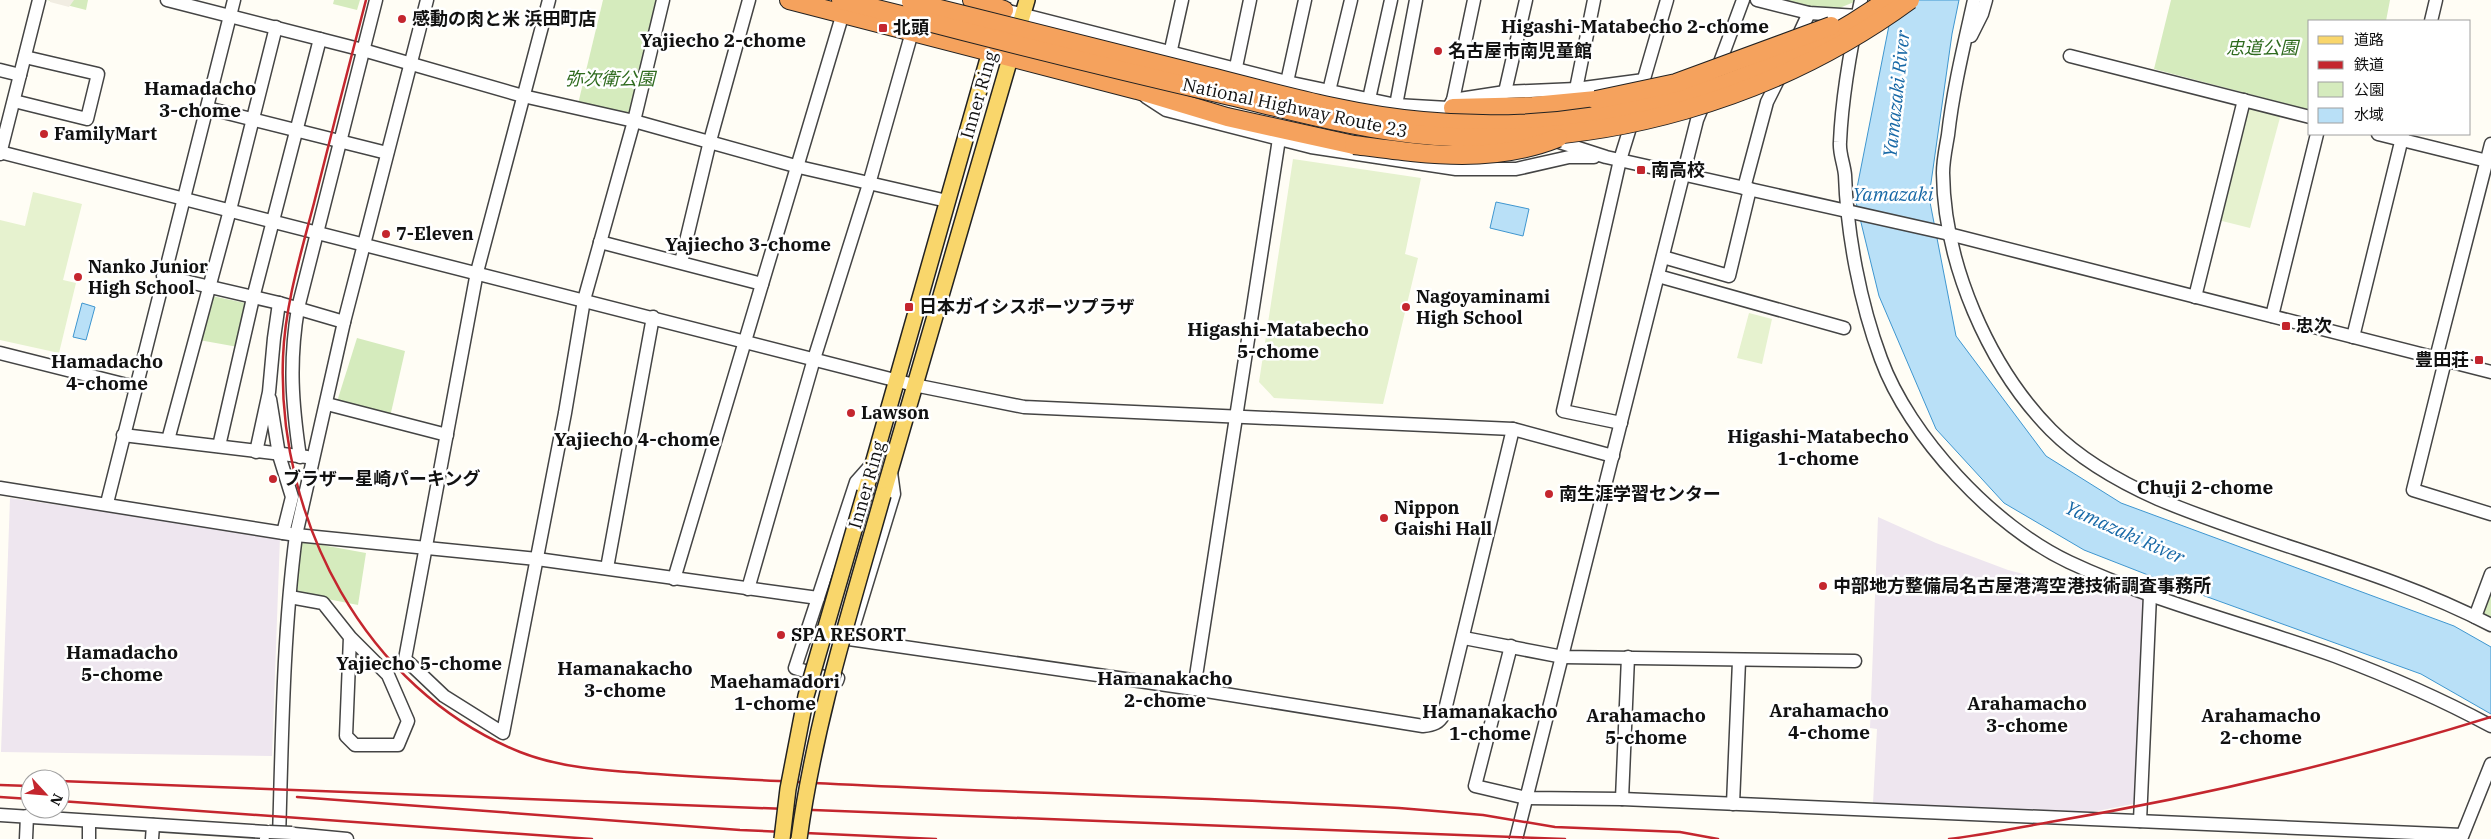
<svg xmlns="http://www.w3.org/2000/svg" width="2491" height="839" font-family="'IBM Plex Serif','Noto Sans JP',serif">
<rect width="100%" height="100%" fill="#fffdf5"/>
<g fill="#eee6ef">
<polygon points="10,498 280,537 272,756 1,752"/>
<polygon points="1878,517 1936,543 2008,570 2066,585 2144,596 2138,803 2082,814 1873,803 1877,729 1870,728"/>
</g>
<g fill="#d5ebbd">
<polygon points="47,0 88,0 86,10"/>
<polygon points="334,0 360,0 357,10 333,4"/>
<polygon points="603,0 656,0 628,116 578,104"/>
<polygon points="1777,0 1855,0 1854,2 1830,12"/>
<polygon points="2171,0 2390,0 2386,21 2310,21 2310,110 2154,69"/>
<polygon points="212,296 250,304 238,347 199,340"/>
<polygon points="357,338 405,351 390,417 336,405"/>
<polygon points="300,541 366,553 358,605 297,593"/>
<polygon points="2491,574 2491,625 2475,617"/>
</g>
<g fill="#e6f2cf">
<polygon points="2246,105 2281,114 2250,228 2218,220"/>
<polygon points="1293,159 1421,178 1405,254 1418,258 1383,404 1274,398 1259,382"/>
<polygon points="33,192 82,204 63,280 76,283 59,353 0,340 0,220 25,226"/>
<polygon points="1749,313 1772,319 1762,364 1737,358"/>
</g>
<polygon fill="#f1ede2" points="50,0 74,0 69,7 50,2"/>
<g fill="#b9e0f7" stroke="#3f96cf">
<polygon points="1894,0 1959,0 1952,34 1929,197 1956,336 2046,456 2121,503 2454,626 2491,647 2491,714 2421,674 2166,582 2084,550 2004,503 1936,429 1879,296 1855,198"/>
<polygon points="1496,202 1529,209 1523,236 1490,228"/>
<polygon points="82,303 95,307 86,340 73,337"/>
</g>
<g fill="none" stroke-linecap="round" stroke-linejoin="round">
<defs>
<g id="minor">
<polyline points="167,0 363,50 523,96 634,121 799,167 947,201"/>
<polyline points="549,0 477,272 405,659 444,696 503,733 565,413 584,300 634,121 663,0"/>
<polyline points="1757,0 1809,13 1858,16"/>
<path d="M 1861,0 C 1851,46 1842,95 1840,142 C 1839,153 1844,164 1845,175 C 1847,234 1860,303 1881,359 C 1909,436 1994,527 2069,562 C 2154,602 2246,624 2335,656 C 2388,676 2441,699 2491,726"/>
<path d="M 1974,0 C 1964,45 1953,90 1948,135 C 1946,147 1943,160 1943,173 C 1944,263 1988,366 2051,430 C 2081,460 2120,482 2158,499 C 2267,545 2385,570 2491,625"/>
<polyline points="1004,10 1287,82 1396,105 1448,108 1460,111"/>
<polyline points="2431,21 2436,0"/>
<polyline points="1971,36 1982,14 1986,0"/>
<polyline points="1795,43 1809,13"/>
<polyline points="1170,54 1182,0"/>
<polyline points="2070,56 2310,117"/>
<polyline points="1236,67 1250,0"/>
<polyline points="0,70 20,75"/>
<polyline points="1716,73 1743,0"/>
<polyline points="1287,82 1305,0"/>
<polyline points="1576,89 1594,0"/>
<polyline points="1329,91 1351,0"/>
<polyline points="1505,92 1526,0"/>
<polyline points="1639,96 1667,0"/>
<polyline points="1146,97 1166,110 1311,147 1456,169 1516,169 1569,157 1594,157"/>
<polyline points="1369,99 1391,0"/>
<polyline points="1453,100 1474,0"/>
<polyline points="14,101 87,119 98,74 25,57"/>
<polyline points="1396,105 1416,0"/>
<polyline points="1449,107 1453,100 1505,92 1576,89 1644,80"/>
<polyline points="207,108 387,153"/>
<polyline points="2378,134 2491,162"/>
<polyline points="1550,139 1606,157 1945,233 2491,372"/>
<polyline points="0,152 914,385 1024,407 1513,429 1613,456"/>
<polyline points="0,154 39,0"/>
<polyline points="1744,188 1767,102 1782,72"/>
<polyline points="600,242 762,284"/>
<polyline points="1663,257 1729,276 1750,189"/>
<polyline points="681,262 710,141 749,0"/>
<polyline points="163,276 279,303 344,322"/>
<polyline points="1658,276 1844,328"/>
<polyline points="2195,297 2244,100"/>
<polyline points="2272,316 2317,134"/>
<polyline points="2353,337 2403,134"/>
<polyline points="0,353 135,387"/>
<polyline points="2436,358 2491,144"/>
<polyline points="2445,361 2413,490 2491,514"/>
<polyline points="270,399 279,455 292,497 283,533"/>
<polyline points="327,404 447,435"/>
<polyline points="1621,423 1563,411 1620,160 1633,118"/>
<polyline points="123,435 307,457"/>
<polyline points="168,440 230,210 276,27"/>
<polyline points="219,446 253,298 320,39"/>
<polyline points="256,452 269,392 274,338 279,303"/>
<path d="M 300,457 C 292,403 289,362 298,308 L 376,0"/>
<polyline points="0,488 296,535 537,559 818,598"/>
<polyline points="107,503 234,0"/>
<polyline points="607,568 653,317"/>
<polyline points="674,579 843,13"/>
<polyline points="748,589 814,359 869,184 912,32"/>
<polyline points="290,597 323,603 350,637 346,736 355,745 398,745 408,721 388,675 350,637"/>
<polyline points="2475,617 2491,574"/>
<polyline points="851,635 894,494 891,472"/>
<polyline points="1464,638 1563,657 1855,661"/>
<path d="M 849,639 L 1194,689 L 1423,726 C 1434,725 1439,723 1444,714 L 1513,429"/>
<polyline points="1511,646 1475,786 1526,798 1622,799 2462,835"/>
<polyline points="838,678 837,681 795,668 856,482 872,464"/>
<polyline points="1194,689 1279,139"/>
<polyline points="1622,799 1628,657"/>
<polyline points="1733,804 1739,661"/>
<polyline points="0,815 266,832 266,839"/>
<polyline points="2140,821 2150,595"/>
<polyline points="26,839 27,816"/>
<polyline points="89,839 89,821"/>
<polyline points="152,839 153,825"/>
<path d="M 279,839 C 282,738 283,635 296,535 L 344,322 L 427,0"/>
<polyline points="294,839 294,834 347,839"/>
<polyline points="1516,839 1697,120 1706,98"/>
<polyline points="2461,839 2491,764"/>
</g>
<g id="major">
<polyline points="865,492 993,41"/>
<polyline points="883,495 1027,0"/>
</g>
<g id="highway">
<polyline points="789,0 1137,90 1227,117 1354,145"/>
<polyline points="841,0 909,17"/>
<polyline points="972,0 1004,10"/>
<polyline points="1453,108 1533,106 1596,100"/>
</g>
</defs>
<use href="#minor" stroke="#444" stroke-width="15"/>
<use href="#major" stroke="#222" stroke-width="18"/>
<use href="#highway" stroke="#222" stroke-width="20"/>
<use href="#minor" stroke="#fff" stroke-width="12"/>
<use href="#major" stroke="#f9d66b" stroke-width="15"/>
<use href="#highway" stroke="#f5a25d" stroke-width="18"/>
<g stroke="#c4262e" stroke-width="2.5">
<path d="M 366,0 C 348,68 331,135 314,203 C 301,253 285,305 283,357 C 277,519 364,689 520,752 C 563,769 611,771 657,774 C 698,777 738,779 779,781 C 986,793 1192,796 1399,808 L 1483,815 L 1555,827 L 1680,832 L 1718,839"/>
<polyline points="60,781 1565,839"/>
<polyline points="0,785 30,786"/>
<polyline points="0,797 30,799"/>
<polyline points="297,797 740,830 936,839"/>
<polyline points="60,801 592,839"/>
<path d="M 1949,839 C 1983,835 2016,828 2050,822 C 2199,797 2346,762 2491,717"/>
</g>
<defs>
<polyline id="minor-bridge" points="269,832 292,833"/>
<g id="major-bridge">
<polyline points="782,839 788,789 806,696 865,492"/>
<path d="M 799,839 C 815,721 851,609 883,495"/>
</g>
<g id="highway-bridge">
<path d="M 911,2 C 1002,24 1093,47 1183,70 C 1262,89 1341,114 1423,121 C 1584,137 1754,94 1887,0"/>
<path d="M 909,17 C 1016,45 1122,71 1230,96 C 1297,112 1366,131 1435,136 C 1602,149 1775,99 1910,0"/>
<polyline points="1596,100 1676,83 1831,26"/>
<path d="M 1354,145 C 1423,154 1491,165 1558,138"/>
</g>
</defs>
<use href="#minor-bridge" stroke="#444" stroke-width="15" stroke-linecap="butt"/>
<use href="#major-bridge" stroke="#222" stroke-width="18" stroke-linecap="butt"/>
<use href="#highway-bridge" stroke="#222" stroke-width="20" stroke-linecap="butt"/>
<use href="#minor-bridge" stroke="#fff" stroke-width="12"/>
<use href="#major-bridge" stroke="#f9d66b" stroke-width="15"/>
<use href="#highway-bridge" stroke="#f5a25d" stroke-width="18"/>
</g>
<g fill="#c4262e" stroke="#fff" stroke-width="2">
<circle cx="402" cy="19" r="5"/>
<rect x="878" y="23" width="10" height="10" rx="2.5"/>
<circle cx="1438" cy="51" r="5"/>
<circle cx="44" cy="134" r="5"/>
<rect x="1636" y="165" width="10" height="10" rx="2.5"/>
<circle cx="386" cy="234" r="5"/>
<circle cx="78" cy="277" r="5"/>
<rect x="904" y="302" width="10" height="10" rx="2.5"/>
<circle cx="1406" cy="307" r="5"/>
<rect x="2281" y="321" width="10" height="10" rx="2.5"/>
<rect x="2474" y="355" width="10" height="10" rx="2.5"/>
<circle cx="851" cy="413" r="5"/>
<circle cx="273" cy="479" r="5"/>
<circle cx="1549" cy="494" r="5"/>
<circle cx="1384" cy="518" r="5"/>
<circle cx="1823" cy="586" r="5"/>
<circle cx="781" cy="635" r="5"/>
</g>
<g text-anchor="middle" stroke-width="5" stroke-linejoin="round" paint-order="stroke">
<g font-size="18" font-weight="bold" fill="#111" stroke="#fff" text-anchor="start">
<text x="412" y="25">感動の肉と米 浜田町店</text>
<text x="893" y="34">北頭</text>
<text x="1448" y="57">名古屋市南児童館</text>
<text x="54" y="140">FamilyMart</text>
<text x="1651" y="176">南高校</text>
<text x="396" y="240">7-Eleven</text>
<text x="88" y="273">Nanko Junior<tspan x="88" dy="21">High School</tspan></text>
<text x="1416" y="303">Nagoyaminami<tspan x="1416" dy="21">High School</tspan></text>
<text x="919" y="313">日本ガイシスポーツプラザ</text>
<text x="2296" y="332">忠次</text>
<text x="2469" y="366" text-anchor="end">豊田荘</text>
<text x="861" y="419">Lawson</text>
<text x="283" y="485">ブラザー星崎パーキング</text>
<text x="1559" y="500">南生涯学習センター</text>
<text x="1394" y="514">Nippon<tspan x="1394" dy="21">Gaishi Hall</tspan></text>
<text x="1833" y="592">中部地方整備局名古屋港湾空港技術調査事務所</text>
<text x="791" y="641">SPA RESORT</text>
</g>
<g font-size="18" font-style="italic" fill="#2f6b1f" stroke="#fff">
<text x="2262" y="54">忠道公園</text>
<text x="610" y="85">弥次衛公園</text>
</g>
<g font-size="18" fill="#111" stroke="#fff">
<text transform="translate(979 95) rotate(-74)" y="6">Inner Ring</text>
<text transform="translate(1295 108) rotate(12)" y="6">National Highway Route 23</text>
<text transform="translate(867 485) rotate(-74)" y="6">Inner Ring</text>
</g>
<g font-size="19" font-weight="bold" fill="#111" stroke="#fff">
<text x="1635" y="33">Higashi-Matabecho 2-chome</text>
<text x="723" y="47">Yajiecho 2-chome</text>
<text x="200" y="95">Hamadacho<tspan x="200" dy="22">3-chome</tspan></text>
<text x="748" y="251">Yajiecho 3-chome</text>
<text x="1278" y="336">Higashi-Matabecho<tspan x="1278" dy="22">5-chome</tspan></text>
<text x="107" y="368">Hamadacho<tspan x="107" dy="22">4-chome</tspan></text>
<text x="1818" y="443">Higashi-Matabecho<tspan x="1818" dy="22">1-chome</tspan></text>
<text x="637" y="446">Yajiecho 4-chome</text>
<text x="2205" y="494">Chuji 2-chome</text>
<text x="122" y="659">Hamadacho<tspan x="122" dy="22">5-chome</tspan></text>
<text x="419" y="670">Yajiecho 5-chome</text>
<text x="625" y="675">Hamanakacho<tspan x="625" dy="22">3-chome</tspan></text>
<text x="1165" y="685">Hamanakacho<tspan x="1165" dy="22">2-chome</tspan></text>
<text x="775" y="688">Maehamadori<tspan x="775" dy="22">1-chome</tspan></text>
<text x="2027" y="710">Arahamacho<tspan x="2027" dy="22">3-chome</tspan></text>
<text x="1829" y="717">Arahamacho<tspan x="1829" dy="22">4-chome</tspan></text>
<text x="1490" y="718">Hamanakacho<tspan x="1490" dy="22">1-chome</tspan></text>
<text x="1646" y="722">Arahamacho<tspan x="1646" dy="22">5-chome</tspan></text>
<text x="2261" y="722">Arahamacho<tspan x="2261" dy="22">2-chome</tspan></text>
</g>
<g font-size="19" font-style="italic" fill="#1768a6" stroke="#fff">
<text transform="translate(1896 94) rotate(-84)" y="7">Yamazaki River</text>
<text x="1893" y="201">Yamazaki</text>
<text transform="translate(2125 532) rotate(24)" y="7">Yamazaki River</text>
</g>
</g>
<rect x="2308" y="20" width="162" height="115" fill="#ffffff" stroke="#a0a0a0"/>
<rect x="2318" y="36" width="25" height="8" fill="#f9d66b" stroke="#a0a0a0"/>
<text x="2354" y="45" font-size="15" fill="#111111">道路</text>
<rect x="2318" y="61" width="25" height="8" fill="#c4262e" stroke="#a0a0a0"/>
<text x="2354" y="70" font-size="15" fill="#111111">鉄道</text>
<rect x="2318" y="82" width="25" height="15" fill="#d5ebbd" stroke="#a0a0a0"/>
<text x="2354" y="95" font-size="15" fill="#111111">公園</text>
<rect x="2318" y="108" width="25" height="15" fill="#b9e0f7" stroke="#a0a0a0"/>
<text x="2354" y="120" font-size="15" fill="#111111">水域</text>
<g transform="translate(45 794) rotate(116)"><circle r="24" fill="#ffffff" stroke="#a0a0a0"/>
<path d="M0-4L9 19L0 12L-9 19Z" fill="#c4262e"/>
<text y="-8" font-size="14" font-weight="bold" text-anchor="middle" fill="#111111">N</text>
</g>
</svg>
